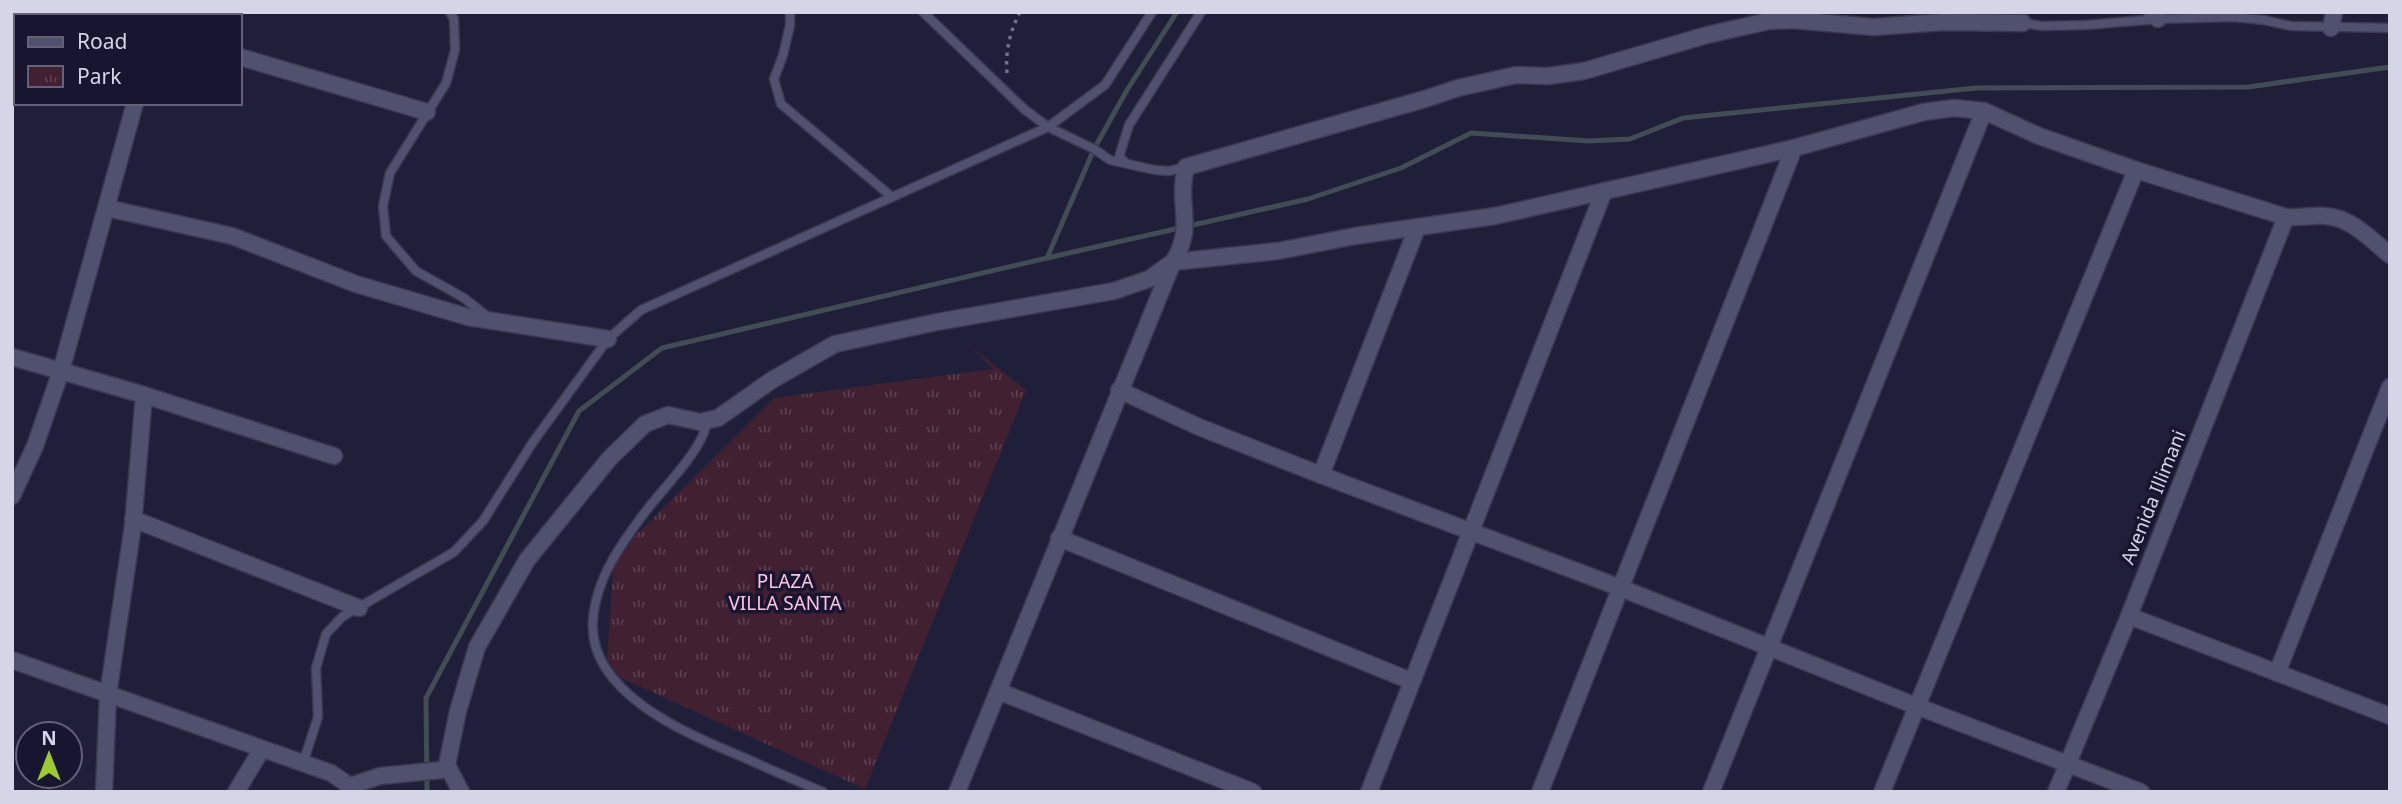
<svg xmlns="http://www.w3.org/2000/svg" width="2402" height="804" font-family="'Noto Sans',sans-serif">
<defs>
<pattern id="park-tufts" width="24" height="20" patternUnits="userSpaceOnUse" patternTransform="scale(1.75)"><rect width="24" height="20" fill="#412032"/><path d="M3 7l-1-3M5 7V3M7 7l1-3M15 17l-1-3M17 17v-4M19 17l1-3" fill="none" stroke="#5c4050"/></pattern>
</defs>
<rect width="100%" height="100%" fill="#201f39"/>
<polygon fill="url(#park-tufts)" points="971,347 1026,390 865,789 606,671 614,557 774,398 993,369"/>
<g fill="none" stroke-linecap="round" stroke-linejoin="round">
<g stroke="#414c55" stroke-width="5">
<polyline points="1047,258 1308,199 1401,168 1471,133 1589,141 1630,139 1683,118 1976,88 2248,87 2390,67"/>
<polyline points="427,792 426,698 579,411 662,348 1047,258 1094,149 1127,90 1177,12"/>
</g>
<defs>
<g id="lane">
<polyline points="450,12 454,19 455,50 446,83 390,173 383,206 386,236 416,271 464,298 488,317"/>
<polyline points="790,12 790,25 783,55 774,79 781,104 892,197"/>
<polyline points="923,12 1024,109 1048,127 1094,149 1110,160 1155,170 1169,171 1186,167"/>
<polyline points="157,16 158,12"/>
<polyline points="2023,23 2042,26 2086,25 2158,19 2233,17 2264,20 2291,26 2390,28"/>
<polyline points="1126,163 1119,157 1129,125 1201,12"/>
<path d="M 707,420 C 705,447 666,485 649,507 C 623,541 596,577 593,620 C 587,694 690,735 745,758 C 771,770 797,781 823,792"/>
<polyline points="303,763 318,717 316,668 326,634 342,617 454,552 483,521 533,442 608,339 641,310 1048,127 1105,85 1152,12"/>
</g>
<g id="street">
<polyline points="2152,12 2158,19"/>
<polyline points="2331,28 2334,12"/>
<polyline points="240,57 427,112"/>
<polyline points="107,208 232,236 356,284 468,317 608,339"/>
<polyline points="12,357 61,371 135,103"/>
<polyline points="1119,390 1199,427 1321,475 1621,588 1916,706 2141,792"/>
<polyline points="144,395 334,456"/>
<polyline points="1321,475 1417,228"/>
<polyline points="12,496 35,446 61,371 144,395 133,525 108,695 104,792"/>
<polyline points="133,519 359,608"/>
<polyline points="1059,538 1411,681"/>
<polyline points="2129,616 2390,716"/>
<polyline points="12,660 331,773 350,786"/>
<polyline points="2277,673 2390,387"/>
<polyline points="998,691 1253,792"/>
<polyline points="447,765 461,792"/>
<polyline points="236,792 262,749"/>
<path d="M 350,792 L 350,786 L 380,776 L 442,770 L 447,765 L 458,711 L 477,647 L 527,560 L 609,459 L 645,424 L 668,415 L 700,422 L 718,418 L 772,380 L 835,344 L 937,322 L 1114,291 L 1149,279 L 1173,262 L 1278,251 L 1355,236 L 1495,216 L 1794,148 L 1924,112 L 1954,108 L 1984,111 L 2039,136 L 2136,170 L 2286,217 C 2299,218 2312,215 2325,216 C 2351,217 2371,240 2390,255"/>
<path d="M 957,792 L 1173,262 C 1196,226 1176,205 1186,167 L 1425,99 L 1458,88 L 1516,75 L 1548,76 L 1584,71 L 1707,35 L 1769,21 L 1793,20 L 1873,27 L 1944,22 L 2023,23"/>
<polyline points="1369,792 1604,191"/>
<polyline points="1540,792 1794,148"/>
<polyline points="1711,792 1984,111"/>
<polyline points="1882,792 2136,170"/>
<polyline points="2056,792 2129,616 2286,217"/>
</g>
</defs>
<use href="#lane" stroke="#3a394f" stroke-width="11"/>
<use href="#street" stroke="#3a394f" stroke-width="19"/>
<path stroke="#727288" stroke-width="3.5" stroke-dasharray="3.5 5" stroke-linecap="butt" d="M 1007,73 C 1005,52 1010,31 1020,12"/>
<use href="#lane" stroke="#50516f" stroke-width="8"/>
<use href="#street" stroke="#50516f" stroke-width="16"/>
</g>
<g text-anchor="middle" stroke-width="7" stroke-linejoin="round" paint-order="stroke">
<g font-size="19" fill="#d4d5e7" stroke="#17152f">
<text transform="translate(2153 497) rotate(-68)" y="7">Avenida Illimani</text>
</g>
<g font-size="19" fill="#ffc3e0" stroke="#17152f">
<text x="785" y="588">PLAZA<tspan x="785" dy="22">VILLA SANTA</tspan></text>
</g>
</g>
<rect width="2402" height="804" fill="none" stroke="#d4d5e7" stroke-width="28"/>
<rect x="14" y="14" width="228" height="91" fill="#17152f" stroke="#636279" stroke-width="2"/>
<rect x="28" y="37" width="35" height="10" fill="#50516f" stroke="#636279" stroke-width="2"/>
<text x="77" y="49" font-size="21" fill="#d4d5e7">Road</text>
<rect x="28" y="66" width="35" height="21" fill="url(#park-tufts)" stroke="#636279" stroke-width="2"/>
<text x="77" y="84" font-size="21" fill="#d4d5e7">Park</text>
<g transform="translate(49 755)"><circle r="33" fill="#17152f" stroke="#636279" stroke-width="2"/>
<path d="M0-5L12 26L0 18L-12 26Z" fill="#9dca30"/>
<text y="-10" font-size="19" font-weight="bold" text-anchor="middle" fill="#d4d5e7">N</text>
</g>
</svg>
